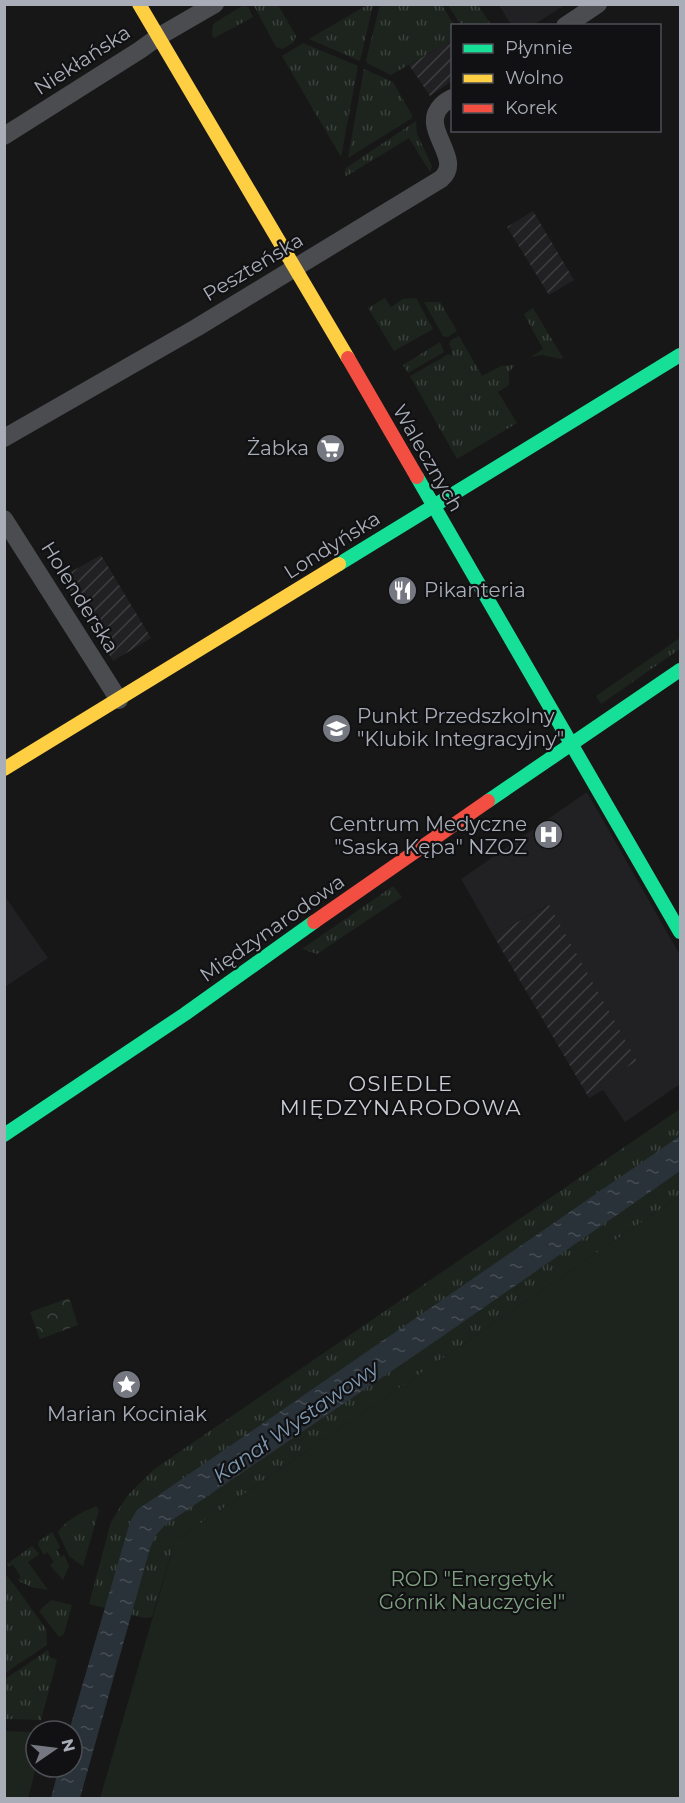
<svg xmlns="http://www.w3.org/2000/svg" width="685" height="1803" font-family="Montserrat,sans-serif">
<defs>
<pattern id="industrial-furrows" width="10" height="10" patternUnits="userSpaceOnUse" patternTransform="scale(1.5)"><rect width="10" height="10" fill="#212123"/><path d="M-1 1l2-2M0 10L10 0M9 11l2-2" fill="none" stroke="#3e3f41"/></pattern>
<pattern id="grass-tufts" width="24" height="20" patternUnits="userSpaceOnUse" patternTransform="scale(1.5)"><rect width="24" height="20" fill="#1d241e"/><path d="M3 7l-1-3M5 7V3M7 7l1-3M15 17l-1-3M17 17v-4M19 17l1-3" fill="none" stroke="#3b413d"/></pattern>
<pattern id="park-crowns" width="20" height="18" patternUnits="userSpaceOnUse" patternTransform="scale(1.5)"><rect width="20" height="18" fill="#1d241e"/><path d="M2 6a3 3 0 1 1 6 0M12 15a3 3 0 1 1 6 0" fill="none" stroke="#3b413d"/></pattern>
<pattern id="water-ripples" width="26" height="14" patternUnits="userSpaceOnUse" patternTransform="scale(1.5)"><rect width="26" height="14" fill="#2a3239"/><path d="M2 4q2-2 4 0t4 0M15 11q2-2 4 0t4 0" fill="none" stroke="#464d54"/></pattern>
</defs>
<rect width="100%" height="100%" fill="#171717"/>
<g fill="#212123">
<polygon points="499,5 565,5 532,26 511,25"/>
<polygon points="587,792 680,955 680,1084 625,1122 599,1084 637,1061 548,905 493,935 461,879"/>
<polygon points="4,895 48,958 5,987 4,987"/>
</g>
<g fill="url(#industrial-furrows)">
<polygon points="452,40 452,81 430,96 409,65"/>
<polygon points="533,211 574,280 549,295 507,227"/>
<polygon points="101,555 151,638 113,661 62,577"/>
<polygon points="549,905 637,1061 599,1084 603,1090 589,1098 493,935"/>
</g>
<g fill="url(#grass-tufts)">
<polygon points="253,4 278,5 296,36 294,42 283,49 276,47"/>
<polygon points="369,4 373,5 360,61 309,39"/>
<polygon points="380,5 442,5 454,25 452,26 452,40 391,75 367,63 366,60"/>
<polygon points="448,5 478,5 491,25 461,25"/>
<polygon points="242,6 248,7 253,17 214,38 212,35 213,24"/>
<polygon points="303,43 358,66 341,157 282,56"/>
<polygon points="364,69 393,82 412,115 412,118 348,158"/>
<polygon points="416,121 417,134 432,166 430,172 409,138 345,177 346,168"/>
<polygon points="385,298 391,307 403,299 416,298 433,329 394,351 368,308"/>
<polygon points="424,302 440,302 457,331 448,337 443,336"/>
<polygon points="533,308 563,358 561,359 542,355 531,357 543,349 524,314"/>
<polygon points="459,336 482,376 501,366 515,365 509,372 509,385 498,392 517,423 457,459 410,376 449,354 451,356 452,351 449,344 451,340"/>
<polygon points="440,342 444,352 408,373 403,365"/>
<polygon points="680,638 680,649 601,704 596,696"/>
<polygon points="393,886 402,897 317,954 302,949"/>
<polygon points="680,1109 680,1196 175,1541 152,1617 144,1618 89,1604 111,1522 127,1496 153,1470"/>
<path d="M 96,1506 L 99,1510 L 83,1566 L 69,1556 L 58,1532 C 67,1519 82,1512 96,1506 Z"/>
<polygon points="52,1532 60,1547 57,1550 61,1557 64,1555 69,1566 63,1580 50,1565 54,1562 47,1552 44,1555 38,1545 39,1541"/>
<polygon points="32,1546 39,1554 28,1562 48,1590 31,1587 19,1581 18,1580 21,1577 13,1565 9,1567 7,1564"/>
<polygon points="5,1574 16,1587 46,1629 47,1645 5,1673"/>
<polygon points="51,1600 72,1605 64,1634 59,1637 39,1611"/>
<polygon points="48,1650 50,1657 57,1660 41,1720 5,1719 5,1679"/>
</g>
<polygon fill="url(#park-crowns)" points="69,1298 78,1325 40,1339 30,1312"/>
<g fill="#1d241e">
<polygon points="680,1196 680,1798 100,1798 175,1541"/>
<path d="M 5,1731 L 32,1732 C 41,1754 34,1777 28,1798 L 5,1798 Z"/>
</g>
<polygon fill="url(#water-ripples)" points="680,1136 680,1171 440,1338 165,1525 156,1535 150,1548 80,1798 51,1798 59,1767 72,1767 72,1731 69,1731 130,1522 137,1510"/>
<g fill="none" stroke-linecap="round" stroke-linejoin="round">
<g stroke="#4b4c50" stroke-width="18">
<polyline points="565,26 598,4"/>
<polyline points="4,136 140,50 158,37 215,4"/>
<path d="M 4,438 L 196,328 L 441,179 C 465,159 419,129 441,106 C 444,102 449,100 452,98"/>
<polyline points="4,519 119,700"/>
</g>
<g stroke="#16e098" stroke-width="14">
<polyline points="417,477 680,932"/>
<polyline points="339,564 680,355"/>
<polyline points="488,801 680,670"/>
<polyline points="4,1135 185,1014 314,922"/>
</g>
<g stroke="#ffcf43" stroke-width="14">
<polyline points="139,4 348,358"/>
<polyline points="4,769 339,564"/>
</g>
<g stroke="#f24e42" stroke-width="14">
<polyline points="348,358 417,477"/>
<polyline points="314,922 488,801"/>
</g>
</g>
<defs>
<symbol id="supermarket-disc" viewBox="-11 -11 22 22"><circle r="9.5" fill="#757880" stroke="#111113"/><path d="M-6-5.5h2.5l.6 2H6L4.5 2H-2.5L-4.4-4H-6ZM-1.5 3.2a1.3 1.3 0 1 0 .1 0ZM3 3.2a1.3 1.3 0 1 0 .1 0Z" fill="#fff"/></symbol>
<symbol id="restaurant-disc" viewBox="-11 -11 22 22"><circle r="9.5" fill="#757880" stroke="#111113"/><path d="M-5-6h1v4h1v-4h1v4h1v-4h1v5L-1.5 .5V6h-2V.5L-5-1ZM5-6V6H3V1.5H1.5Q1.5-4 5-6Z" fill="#fff"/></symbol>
<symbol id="school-disc" viewBox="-11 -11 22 22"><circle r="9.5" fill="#757880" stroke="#111113"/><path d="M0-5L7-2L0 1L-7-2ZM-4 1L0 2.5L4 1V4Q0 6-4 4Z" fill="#fff"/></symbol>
<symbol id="hospital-disc" viewBox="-11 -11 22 22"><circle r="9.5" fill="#757880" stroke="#111113"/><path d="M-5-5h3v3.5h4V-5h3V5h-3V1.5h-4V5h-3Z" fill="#fff"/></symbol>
<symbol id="sight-disc" viewBox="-11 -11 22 22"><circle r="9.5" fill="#757880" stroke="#111113"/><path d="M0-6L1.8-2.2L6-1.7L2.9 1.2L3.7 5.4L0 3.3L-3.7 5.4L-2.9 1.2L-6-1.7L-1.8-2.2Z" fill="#fff"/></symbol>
</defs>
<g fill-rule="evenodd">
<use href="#supermarket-disc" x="314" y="432" width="33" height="33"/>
<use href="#restaurant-disc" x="386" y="574" width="33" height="33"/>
<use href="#school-disc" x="320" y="712" width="33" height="33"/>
<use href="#hospital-disc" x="532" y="818" width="33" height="33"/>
<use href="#sight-disc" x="110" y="1368" width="33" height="33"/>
</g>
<g text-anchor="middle" stroke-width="4.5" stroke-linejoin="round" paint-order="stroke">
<g font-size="20" fill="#a8adb8" stroke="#111113">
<text transform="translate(82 60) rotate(-33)" y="7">Niekłańska</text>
<text transform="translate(253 267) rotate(-31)" y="7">Peszteńska</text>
<text transform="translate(428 458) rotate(60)" y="7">Walecznych</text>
<text transform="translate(332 545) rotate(-32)" y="7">Londyńska</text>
<text transform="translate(80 597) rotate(58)" y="7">Holenderska</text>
<text transform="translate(272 928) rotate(-35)" y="7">Międzynarodowa</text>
</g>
<g font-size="20" fill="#a8adb8" stroke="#111113" text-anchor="end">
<text x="309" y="455">Żabka</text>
<text x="424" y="597" text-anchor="start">Pikanteria</text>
<text x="357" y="723" text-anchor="start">Punkt Przedszkolny<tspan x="357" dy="23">"Klubik Integracyjny"</tspan></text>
<text x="527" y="831">Centrum Medyczne<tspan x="527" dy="23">"Saska Kępa" NZOZ</tspan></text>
<text x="127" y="1421" text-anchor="middle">Marian Kociniak</text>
</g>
<g font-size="20" fill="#7fa381" stroke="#111113">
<text x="472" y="1586">ROD "Energetyk<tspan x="472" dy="23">Górnik Nauczyciel"</tspan></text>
</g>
<g font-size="21" letter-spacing="1.5" fill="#c9ccd4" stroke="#111113">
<text x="401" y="1091">OSIEDLE<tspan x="401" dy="24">MIĘDZYNARODOWA</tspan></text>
</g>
<g font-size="21" font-style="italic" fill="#7f9bb3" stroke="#111113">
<text transform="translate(296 1422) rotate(-35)" y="7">Kanał Wystawowy</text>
</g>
</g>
<rect width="685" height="1803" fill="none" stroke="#a8adb8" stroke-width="12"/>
<rect x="451" y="24" width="210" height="108" fill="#111113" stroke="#4d4f55" stroke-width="1.5"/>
<rect x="463" y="44" width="30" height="9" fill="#16e098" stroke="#4d4f55" stroke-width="1.5"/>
<text x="505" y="54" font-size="18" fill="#a8adb8">Płynnie</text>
<rect x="463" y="74" width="30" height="9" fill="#ffcf43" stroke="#4d4f55" stroke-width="1.5"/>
<text x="505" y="84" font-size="18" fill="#a8adb8">Wolno</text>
<rect x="463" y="104" width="30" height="9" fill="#f24e42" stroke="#4d4f55" stroke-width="1.5"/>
<text x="505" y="114" font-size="18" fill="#a8adb8">Korek</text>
<g transform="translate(54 1749) rotate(76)"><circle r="28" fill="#111113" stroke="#4d4f55" stroke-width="1.5"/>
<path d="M0-4.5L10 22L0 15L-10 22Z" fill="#757880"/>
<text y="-9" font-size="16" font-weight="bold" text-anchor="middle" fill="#a8adb8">N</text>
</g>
</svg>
